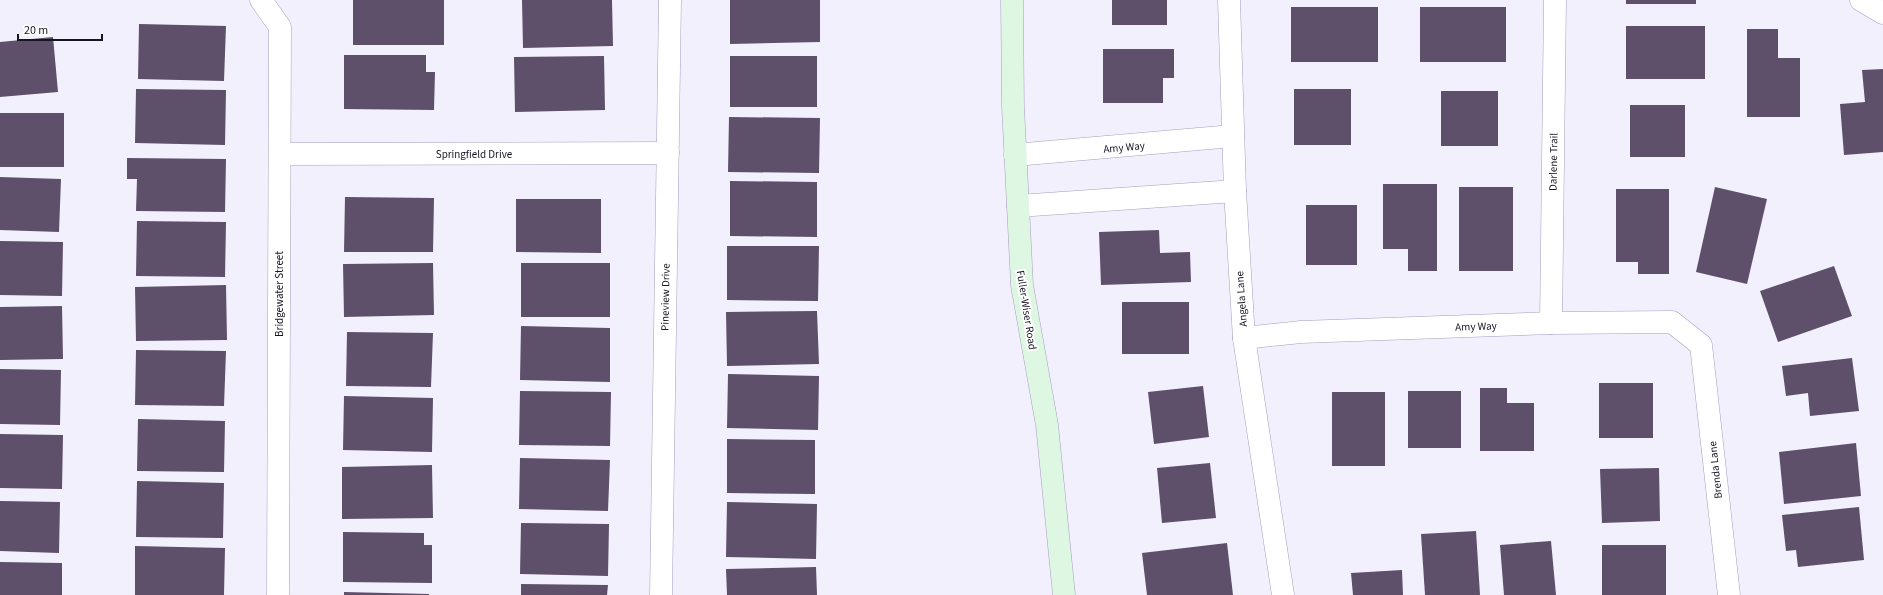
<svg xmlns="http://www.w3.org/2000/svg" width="1883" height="595" font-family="'Source Sans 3',sans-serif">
<rect width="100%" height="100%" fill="#f3f0fe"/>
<g fill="#5e4f6b">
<rect x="353" y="0" width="91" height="45"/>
<polygon points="522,0 612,0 613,46 523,48"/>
<polygon points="730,0 820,0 820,42 730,44"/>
<rect x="1112" y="0" width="55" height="25"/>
<rect x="1626" y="0" width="70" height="4"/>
<rect x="1291" y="7" width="87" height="55"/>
<rect x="1420" y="7" width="86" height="55"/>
<polygon points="139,24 226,26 224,81 138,79"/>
<rect x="1626" y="26" width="79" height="53"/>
<polygon points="1747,29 1778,29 1778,58 1800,58 1800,117 1747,117"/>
<polygon points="53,37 58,92 0,97 0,42"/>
<polygon points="1103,49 1174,49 1174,78 1163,78 1163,103 1103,103"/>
<polygon points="344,55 426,55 426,72 435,72 434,110 344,109"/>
<polygon points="604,56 605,110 515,112 514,57"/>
<rect x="730" y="56" width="87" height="51"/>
<polygon points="1883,69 1883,152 1844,155 1840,104 1865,102 1862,70"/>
<polygon points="136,89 226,90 225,145 135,143"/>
<rect x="1294" y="89" width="57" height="56"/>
<rect x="1441" y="91" width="57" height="55"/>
<rect x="1630" y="105" width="55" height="52"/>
<rect x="0" y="113" width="64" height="54"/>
<polygon points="729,117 820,118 819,173 728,172"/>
<polygon points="127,158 226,159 225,212 136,211 137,179 127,179"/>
<polygon points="0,177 61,179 59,232 0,230"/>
<polygon points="730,181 817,182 817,237 730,236"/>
<polygon points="1383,184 1437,184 1437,271 1408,271 1408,249 1383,249"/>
<rect x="1459" y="187" width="54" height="84"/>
<polygon points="1715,187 1767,199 1747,284 1696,272"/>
<polygon points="1616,189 1669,189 1669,274 1638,274 1638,262 1616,262"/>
<polygon points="345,197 434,198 433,252 344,252"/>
<polygon points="516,199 601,199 601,253 516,252"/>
<rect x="1306" y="205" width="51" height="60"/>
<polygon points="137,221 226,222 225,277 136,276"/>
<polygon points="1159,230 1160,253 1190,252 1191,282 1101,285 1099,232"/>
<polygon points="0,241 63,242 62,296 0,295"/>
<polygon points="727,246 819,246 818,301 727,300"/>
<polygon points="433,263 434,315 344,317 343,264"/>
<rect x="521" y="263" width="89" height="54"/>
<polygon points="1834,266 1852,316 1778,342 1760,291"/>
<polygon points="226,285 227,340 136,341 135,287"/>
<rect x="1122" y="302" width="67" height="52"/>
<polygon points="62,306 63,359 0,360 0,307"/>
<polygon points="817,311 819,364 727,366 726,312"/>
<polygon points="521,326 610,328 610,382 520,380"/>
<polygon points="347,332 433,333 431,387 346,386"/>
<polygon points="136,350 226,351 224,406 135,405"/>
<polygon points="1852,358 1859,411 1810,416 1808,393 1786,396 1782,366"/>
<polygon points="0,369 61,370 60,425 0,424"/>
<polygon points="728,374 819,376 818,430 727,428"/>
<rect x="1599" y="383" width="54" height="55"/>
<polygon points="1203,386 1209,437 1154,444 1148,392"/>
<polygon points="1480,388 1507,388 1507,403 1534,403 1534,451 1480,451"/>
<polygon points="520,391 611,392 610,446 519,445"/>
<rect x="1408" y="391" width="53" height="57"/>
<rect x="1332" y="392" width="53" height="74"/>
<polygon points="344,396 433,398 432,452 343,450"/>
<polygon points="138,419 225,421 224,472 137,471"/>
<polygon points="0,434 63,435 62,489 0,488"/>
<polygon points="727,439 815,440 815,494 727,493"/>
<polygon points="1856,443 1861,496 1784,504 1779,452"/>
<polygon points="520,458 610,460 608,511 519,509"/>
<polygon points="1210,463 1216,518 1162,523 1157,468"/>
<polygon points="432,465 433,518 342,519 342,467"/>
<polygon points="1659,468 1660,521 1602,523 1600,469"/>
<polygon points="137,481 224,483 223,538 136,537"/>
<polygon points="0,501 60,502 59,553 0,551"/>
<polygon points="727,502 817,504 816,559 726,557"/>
<polygon points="1859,507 1864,560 1798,567 1796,550 1786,551 1782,515"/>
<polygon points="521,523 609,524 608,576 520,574"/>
<polygon points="1476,531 1480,595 1425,595 1421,534"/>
<polygon points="343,532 424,533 424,545 432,545 432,583 343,582"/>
<polygon points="1551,541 1556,595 1504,595 1500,545"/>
<polygon points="1227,543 1233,595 1147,595 1142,553"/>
<rect x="1602" y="545" width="64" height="50"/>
<polygon points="135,546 225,548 224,595 135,595"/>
<polygon points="0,562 62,563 62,595 0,595"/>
<polygon points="816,567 817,595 727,595 726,569"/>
<polygon points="1402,570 1403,595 1353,595 1351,573"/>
<polygon points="521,584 608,585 607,595 521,595"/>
<polygon points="344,592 429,594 429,595 344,595"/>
</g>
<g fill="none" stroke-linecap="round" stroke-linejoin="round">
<defs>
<g id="street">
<polyline points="261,0 280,27 278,595"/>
<polyline points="1229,0 1235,191 1244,338 1283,595"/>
<polyline points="1861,0 1883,13"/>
<polyline points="280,154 668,153"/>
<polyline points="1015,155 1233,136"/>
<polyline points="1018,206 1235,191"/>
<polyline points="1551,323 1555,0"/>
<polyline points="1244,338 1301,332 1551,323 1672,322 1701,345 1729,595"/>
<polyline points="661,595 670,0"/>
</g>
<polyline id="secondary" points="1012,0 1013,107 1022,285 1047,425 1064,595"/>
</defs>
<use href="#street" stroke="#a69dbf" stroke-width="23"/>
<use href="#secondary" stroke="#a69dbf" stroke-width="23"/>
<use href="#street" stroke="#fff" stroke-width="22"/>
<use href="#secondary" stroke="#def7e2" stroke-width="22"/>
</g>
<g text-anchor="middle" stroke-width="4" stroke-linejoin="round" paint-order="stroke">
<g font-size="11" fill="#181521" stroke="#fff">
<text transform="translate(1124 147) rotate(-5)" y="4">Amy Way</text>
<text x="474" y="158">Springfield Drive</text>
<text transform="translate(1553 162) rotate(-89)" y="4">Darlene Trail</text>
<text transform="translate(279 294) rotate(-90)" y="4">Bridgewater Street</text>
<text transform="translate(665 297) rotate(-89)" y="4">Pineview Drive</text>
<text transform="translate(1241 299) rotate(-94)" y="4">Angela Lane</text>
<text transform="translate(1027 310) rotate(81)" y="4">Fuller-Wiser Road</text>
<text transform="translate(1476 326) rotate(-2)" y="4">Amy Way</text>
<text transform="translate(1715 470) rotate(-96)" y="4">Brenda Lane</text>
</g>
</g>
<path d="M18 34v6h84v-6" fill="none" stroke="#181521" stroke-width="2"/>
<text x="24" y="34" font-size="12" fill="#181521" stroke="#ffffff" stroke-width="3" paint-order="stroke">20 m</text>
</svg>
